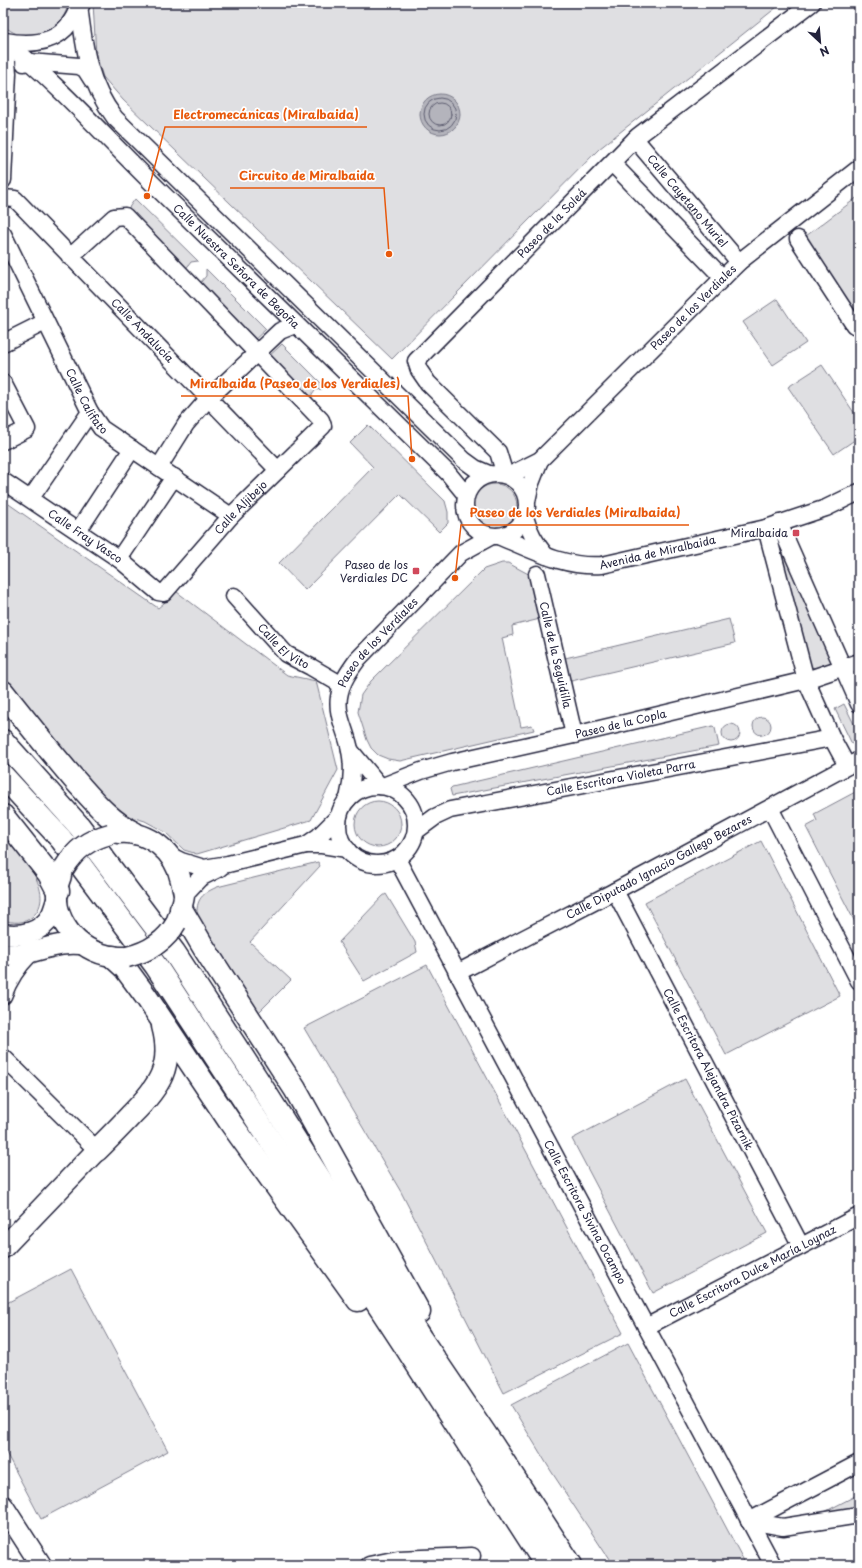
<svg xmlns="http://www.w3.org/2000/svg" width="862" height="1568" font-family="'Playpen Sans',sans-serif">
<rect width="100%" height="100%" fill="#fff"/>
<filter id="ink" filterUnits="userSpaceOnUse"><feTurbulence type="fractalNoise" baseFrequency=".025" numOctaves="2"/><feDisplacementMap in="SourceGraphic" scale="8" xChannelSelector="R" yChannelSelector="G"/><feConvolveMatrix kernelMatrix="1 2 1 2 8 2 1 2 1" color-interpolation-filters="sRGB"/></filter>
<g filter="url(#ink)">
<g fill="#dfdfe2" stroke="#80808e">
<path d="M 6,3 L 68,3 C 66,25 38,41 17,34 C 12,32 8,29 3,26 L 3,5 Z"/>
<polygon points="93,3 782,3 599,149 392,359 123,100 103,77 96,55"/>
<polygon points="859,196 859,323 802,239"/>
<polygon points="135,199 198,261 191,262 185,270 125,213"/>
<polygon points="206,269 266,329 251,343 200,283 206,276"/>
<polygon points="777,299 806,343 773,365 743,322"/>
<polygon points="282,344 324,386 322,389 315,390 312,394 312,398 308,402 266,359"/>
<polygon points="822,365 859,420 859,437 834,454 788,387"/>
<polygon points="368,425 445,501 448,512 448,523 439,532 400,494 305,590 279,563 373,467 350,443"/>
<circle cx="495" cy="506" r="22"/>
<polygon points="3,500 158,608 177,592 287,675 316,681 338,770 311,820 197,854 184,850 165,832 145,821 121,814 108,803 3,676"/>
<polygon points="780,544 834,660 821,668 807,667"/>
<polygon points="502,563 508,563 534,577 544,618 512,626 513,635 502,638 521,727 532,725 534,730 400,761 388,759 378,755 371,748 367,740 358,712 361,695 371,681 484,569"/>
<polygon points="729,619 735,643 567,682 561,659"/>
<polygon points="844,704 859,734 859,745 855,746 852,744 835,709"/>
<circle cx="762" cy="726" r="9"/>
<circle cx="731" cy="733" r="9"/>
<polygon points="713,726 715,728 719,746 452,796 450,789 452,787"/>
<polygon points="859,790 859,930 806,827 817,821 814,814"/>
<circle cx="378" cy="824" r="23"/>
<path d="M 3,832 C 18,852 59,893 32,917 C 24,924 13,923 3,920 Z"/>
<polygon points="761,841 840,996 726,1055 645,902"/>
<path d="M 318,862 L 320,866 L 250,942 L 291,980 L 258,1013 L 197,920 C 196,901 199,895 217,887 Z"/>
<polygon points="386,894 415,942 417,952 364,981 339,942 383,896"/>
<polygon points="427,965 623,1333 504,1393 401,1192 304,1028"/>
<polygon points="685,1079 767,1233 653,1293 572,1139"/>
<polygon points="71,1269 168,1451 41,1519 3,1447 3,1305"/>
<polygon points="628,1343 744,1561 736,1565 613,1565 551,1471 511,1405"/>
<polygon points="859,1494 859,1513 811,1519"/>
</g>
<circle fill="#b4b4bc" stroke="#7a7a88" cx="440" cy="114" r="20"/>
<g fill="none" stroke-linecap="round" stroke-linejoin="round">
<g stroke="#5c5c6f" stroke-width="1">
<circle cx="440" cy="114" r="16"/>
<circle cx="440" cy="114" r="11"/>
</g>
<defs>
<g id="minor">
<path d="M 79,5 C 84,47 88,83 115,118 L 464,460 L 475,468 L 489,474"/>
<path id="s1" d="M 5,41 C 59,85 107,139 157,188 C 254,284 351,379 448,473 L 466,495"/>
<path d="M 5,41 C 39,47 67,41 79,5"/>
<polyline points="24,63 29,62 79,66 85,69 92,80"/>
<path id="s2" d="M 635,139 L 739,262"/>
<polyline points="612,163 723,278"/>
<polyline points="3,180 8,73 5,41"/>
<path id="s3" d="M 3,198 L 15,199 L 278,470"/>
<path id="s4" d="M 3,234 L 90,412 L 101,428 L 231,516"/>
<polyline points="798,239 854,325 859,327"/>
<polyline points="3,343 45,322"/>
<polyline points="3,383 27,429 3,441"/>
<polyline points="159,467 186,424 208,399 280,331 295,325"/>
<circle cx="496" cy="505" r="31"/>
<path id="s5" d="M 505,475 L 498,452 L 428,383 L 419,370 L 416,361 L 638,136 L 812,3"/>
<path id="s6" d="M 508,476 L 540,460 L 739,262 L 859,168"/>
<path id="s7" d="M 3,481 L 119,559 L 158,592 L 164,593 L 231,516 L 323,426 L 321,420 L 125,216 L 114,217 L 70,257"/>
<polyline points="31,498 90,412"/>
<polyline points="527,501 531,483 540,460"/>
<path d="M 525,517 C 529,532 536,544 546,556"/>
<polyline points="779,523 859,704"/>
<polyline points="766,528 806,680 832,738 847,766"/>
<polyline points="78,531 132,449"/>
<path id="s8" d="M 498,536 C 533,550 564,568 602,565 L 766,528 L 826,508 L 859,492"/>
<polyline points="119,559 174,477"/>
<path id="s9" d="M 537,574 L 574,735"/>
<path id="s10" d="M 234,596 L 286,654 L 311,667 L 342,685"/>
<polyline points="350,750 380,786"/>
<path id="s11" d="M 383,786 L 421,771 L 452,762 L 574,735 L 806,680 L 859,662"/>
<circle cx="377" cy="825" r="39"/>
<path id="s12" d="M 348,799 C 352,784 353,766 350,750 C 347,732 336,716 339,697 C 341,682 350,670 358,659 L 461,553 L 492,536"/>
<polyline points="770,808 859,981"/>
<path id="s13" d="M 416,831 L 435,817 L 450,810 L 832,738"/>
<polyline points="306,845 319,836 339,816"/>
<polyline points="171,856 181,861 204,868 228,864 306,845 322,845 347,849"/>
<path id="s14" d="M 397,859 L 773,1565"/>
<path id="s15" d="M 615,891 L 801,1246"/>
<polyline points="184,895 200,878 220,868"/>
<path id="s16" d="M 457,973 L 615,891 L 859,760"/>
<path d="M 3,996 C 9,979 18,966 30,954"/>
<polyline points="3,1057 97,1150"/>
<path id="s17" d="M 646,1327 L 859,1216"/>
<polyline points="749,1521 859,1463"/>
<polyline points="749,1521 783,1527 859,1515"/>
<polyline points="369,1565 398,1559 472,1556"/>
</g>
<g id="major">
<polyline points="79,5 80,3"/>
<path d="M 118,833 C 149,830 175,852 181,881 C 182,886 184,891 184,896 C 183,905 179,914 176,923"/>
<path d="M 61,876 C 47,910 71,947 106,955 C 113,957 120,957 127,957"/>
<path d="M 3,934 C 21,937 41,933 51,916 C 54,911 55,905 57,900"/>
<path d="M 3,954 C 22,957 32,951 50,947 C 60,944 70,943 81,944"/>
<polyline points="3,1248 97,1150"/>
<polyline points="3,1506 41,1565"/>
</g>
<g id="highway">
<path d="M 3,692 C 26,721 49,750 73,778 C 92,799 109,821 134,833"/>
<polyline points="3,741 79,826 174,952 257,1079 421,1339 488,1438 571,1565"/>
<polyline points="3,776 61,839 156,966 407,1349 546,1565"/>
<polyline points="3,816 49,874 58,891"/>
<polyline points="181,909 204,948 295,1089 419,1312"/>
<polyline points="113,957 125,968 147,998 230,1122 358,1300"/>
<path d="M 97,1150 C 109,1138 121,1126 132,1114 C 159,1087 174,1066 163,1026"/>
</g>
</defs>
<use href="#minor" stroke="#22223b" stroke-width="19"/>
<use href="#major" stroke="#22223b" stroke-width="23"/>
<use href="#highway" stroke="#22223b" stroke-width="25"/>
<use href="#minor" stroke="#fff" stroke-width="16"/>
<use href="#major" stroke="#fff" stroke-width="20"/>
<use href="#highway" stroke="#fff" stroke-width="22"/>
<defs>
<g id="major-bridge">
<path d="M 64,868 C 76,849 88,840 110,834"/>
<path d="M 127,957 C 148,952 166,941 176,923"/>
</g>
</defs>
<use href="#major-bridge" stroke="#22223b" stroke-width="23" stroke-linecap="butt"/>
<use href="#major-bridge" stroke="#fff" stroke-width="20"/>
</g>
</g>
<g fill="#d1495b" stroke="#fff" stroke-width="1.5">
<rect x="792" y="529" width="8" height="8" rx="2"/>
<rect x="412" y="567" width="8" height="8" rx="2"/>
</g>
<g text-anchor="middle" stroke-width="3.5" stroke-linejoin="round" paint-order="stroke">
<g font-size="11" fill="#22223b" stroke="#fff">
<text dy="4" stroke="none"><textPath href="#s2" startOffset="81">Calle Cayetano Muriel</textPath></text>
<text dy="4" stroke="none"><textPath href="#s5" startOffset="341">Paseo de la Soleá</textPath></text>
<text dy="4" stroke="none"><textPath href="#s1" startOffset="323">Calle Nuestra Señora de Begoña</textPath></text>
<text dy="4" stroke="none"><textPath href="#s6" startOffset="252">Paseo de los Verdiales</textPath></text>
<text dy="4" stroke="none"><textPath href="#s3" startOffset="195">Calle Andalucía</textPath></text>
<text dy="4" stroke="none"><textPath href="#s4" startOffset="187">Calle Califato</textPath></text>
<text dy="4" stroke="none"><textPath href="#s7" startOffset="312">Calle Aljibejo</textPath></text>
<text dy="4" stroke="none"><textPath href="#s7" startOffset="99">Calle Fray Vasco</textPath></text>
<text dy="4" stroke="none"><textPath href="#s8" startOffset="166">Avenida de Miralbaida</textPath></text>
<text dy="4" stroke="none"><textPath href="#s10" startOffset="71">Calle El Vito</textPath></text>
<text dy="4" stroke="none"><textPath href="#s12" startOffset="172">Paseo de los Verdiales</textPath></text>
<text dy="4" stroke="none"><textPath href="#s9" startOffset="83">Calle de la Seguidilla</textPath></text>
<text dy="4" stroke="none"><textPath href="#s11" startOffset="246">Paseo de la Copla</textPath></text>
<text dy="4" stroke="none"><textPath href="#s13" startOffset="214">Calle Escritora Violeta Parra</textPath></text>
<text dy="4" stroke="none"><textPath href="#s16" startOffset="228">Calle Diputado Ignacio Gallego Bezares</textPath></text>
<text dy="4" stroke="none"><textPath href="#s15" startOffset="201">Calle Escritora Alejandra Pizarnik</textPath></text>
<text dy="4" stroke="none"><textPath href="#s14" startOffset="400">Calle Escritora Sivina Ocampo</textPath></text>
<text dy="4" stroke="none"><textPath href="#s17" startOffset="120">Calle Escritora Dulce María Loynaz</textPath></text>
</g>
<g font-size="11" fill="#22223b" stroke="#fff" text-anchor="end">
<text x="788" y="537">Miralbaida</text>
<text x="408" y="569">Paseo de los<tspan x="408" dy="13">Verdiales DC</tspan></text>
</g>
</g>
<path fill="none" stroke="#e8590c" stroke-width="1.5" d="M147 196L165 127H367M389 254L384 188H230M412 459L408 396H181M455 578L461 525H689"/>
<g fill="#e8590c" stroke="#fff" stroke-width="1.5">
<circle cx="147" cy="196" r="4"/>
<circle cx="389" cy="254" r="4"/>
<circle cx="412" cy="459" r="4"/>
<circle cx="455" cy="578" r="4"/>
</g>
<g font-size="12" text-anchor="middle" font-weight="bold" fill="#e8590c" stroke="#fff" stroke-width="3.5" stroke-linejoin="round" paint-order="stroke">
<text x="266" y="119">Electromecánicas (Miralbaida)</text>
<text x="307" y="180">Circuito de Miralbaida</text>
<text x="295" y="388">Miralbaida (Paseo de los Verdiales)</text>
<text x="575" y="517">Paseo de los Verdiales (Miralbaida)</text>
</g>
<rect width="862" height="1568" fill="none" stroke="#fff" stroke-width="16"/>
<rect x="8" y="8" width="846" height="1552" fill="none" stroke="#22223b" stroke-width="1.5" filter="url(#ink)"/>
<g transform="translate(820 42) rotate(154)" stroke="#ffffff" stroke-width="3" paint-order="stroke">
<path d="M0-3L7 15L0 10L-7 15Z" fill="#22223b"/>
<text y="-6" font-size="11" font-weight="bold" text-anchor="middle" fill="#22223b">N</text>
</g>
</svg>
